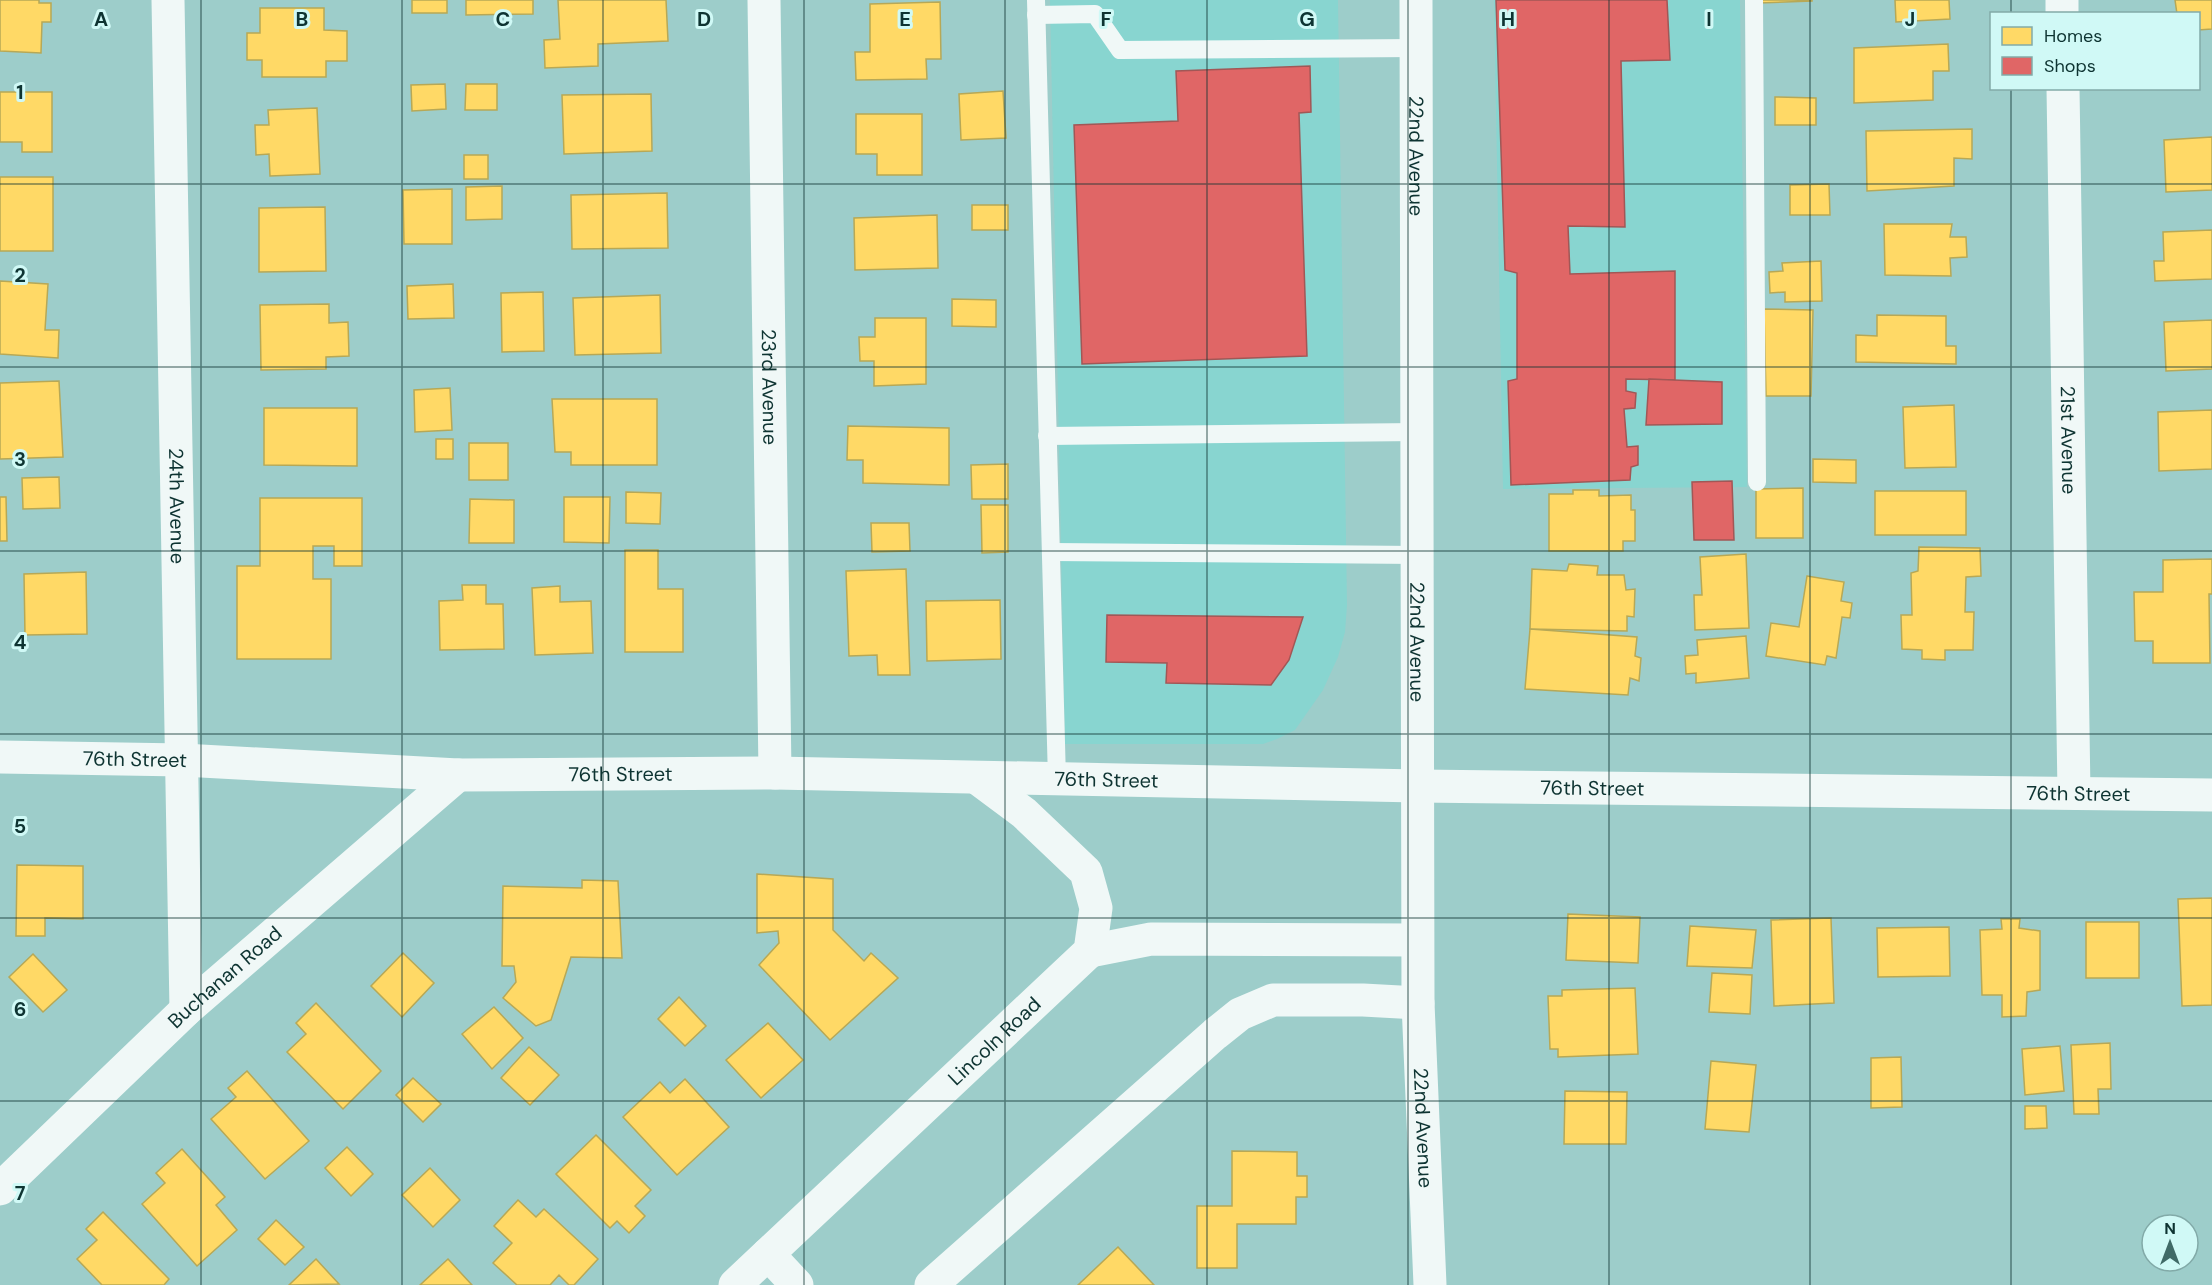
<svg xmlns="http://www.w3.org/2000/svg" width="2212" height="1285" font-family="'DM Sans',sans-serif">
<rect width="100%" height="100%" fill="#9dcdca"/>
<g fill="#88d5d0">
<polygon points="1050,0 1338,0 1347,605 1345,632 1338,657 1323,690 1295,730 1277,739 1263,744 1065,744"/>
<polygon points="1494,0 1740,0 1747,487 1503,489"/>
</g>
<g fill="#ffd966" stroke="#b7a856" stroke-width="1.5">
<polygon points="0,0 39,0 39,3 51,3 51,22 42,22 41,53 0,51"/>
<rect x="412" y="0" width="35" height="13"/>
<polygon points="466,0 533,0 533,14 466,15"/>
<polygon points="558,0 666,0 668,41 598,44 598,66 545,68 544,40 560,39"/>
<polygon points="1759,0 1812,0 1812,1 1759,3"/>
<polygon points="1895,0 1949,0 1950,19 1896,22"/>
<polygon points="2175,0 2212,0 2212,29 2198,30 2198,14 2177,14"/>
<polygon points="940,2 941,59 926,59 927,79 856,80 855,52 870,52 870,4"/>
<polygon points="260,8 324,8 324,30 347,31 347,61 326,61 326,77 262,77 262,60 247,60 247,33 260,33"/>
<polygon points="1948,44 1949,71 1933,71 1933,100 1854,103 1854,48"/>
<polygon points="445,84 446,109 412,111 411,85"/>
<polygon points="466,84 497,84 497,110 465,110"/>
<polygon points="1003,91 1006,138 961,140 959,94"/>
<polygon points="0,92 52,92 52,152 22,152 22,142 0,142"/>
<polygon points="651,94 652,151 564,154 562,95"/>
<polygon points="1775,97 1816,98 1816,125 1775,125"/>
<polygon points="317,108 320,174 270,176 269,154 256,155 255,125 269,125 268,110"/>
<polygon points="856,114 922,114 922,175 877,175 877,154 856,154"/>
<polygon points="1972,129 1972,159 1954,158 1954,186 1867,191 1866,131"/>
<polygon points="2212,137 2212,190 2166,192 2164,140"/>
<rect x="464" y="155" width="24" height="24"/>
<rect x="0" y="177" width="53" height="74"/>
<polygon points="1829,184 1830,215 1790,215 1790,185"/>
<polygon points="502,186 502,219 466,220 466,187"/>
<polygon points="452,189 452,244 404,244 403,190"/>
<polygon points="667,193 668,248 572,249 571,195"/>
<rect x="972" y="205" width="36" height="25"/>
<polygon points="325,207 326,271 259,272 259,208"/>
<polygon points="937,215 938,268 855,270 854,218"/>
<polygon points="1884,224 1952,224 1950,237 1966,237 1967,257 1950,258 1951,276 1885,275"/>
<polygon points="2212,230 2212,279 2155,281 2154,261 2164,261 2163,232"/>
<polygon points="1821,261 1822,301 1785,302 1785,292 1770,293 1769,272 1783,271 1782,263"/>
<polygon points="0,281 48,284 45,330 59,330 58,358 0,354"/>
<polygon points="453,284 454,318 408,319 407,286"/>
<polygon points="543,292 544,351 502,352 501,293"/>
<polygon points="660,295 661,353 575,355 573,298"/>
<polygon points="952,299 996,300 996,327 952,326"/>
<polygon points="329,304 329,323 348,322 349,356 326,357 326,369 261,370 260,305"/>
<polygon points="1764,309 1813,310 1811,396 1766,396"/>
<polygon points="1877,315 1946,316 1946,346 1956,346 1956,364 1856,362 1856,335 1877,336"/>
<polygon points="875,318 926,318 926,384 874,386 874,361 860,361 859,337 875,337"/>
<polygon points="2212,320 2212,369 2166,371 2164,322"/>
<polygon points="59,381 63,457 0,459 0,383"/>
<polygon points="450,388 452,430 415,432 414,390"/>
<polygon points="552,399 657,399 657,465 571,465 571,452 555,452"/>
<polygon points="1954,405 1956,467 1905,468 1903,407"/>
<polygon points="264,408 357,408 357,466 264,465"/>
<polygon points="2212,410 2212,469 2159,471 2158,412"/>
<polygon points="848,426 949,428 949,485 863,483 863,460 847,460"/>
<rect x="436" y="439" width="17" height="20"/>
<rect x="469" y="443" width="39" height="37"/>
<polygon points="1813,459 1856,460 1856,483 1813,482"/>
<polygon points="1008,464 1008,499 972,499 971,465"/>
<polygon points="59,477 60,508 23,509 22,478"/>
<polygon points="1803,488 1803,538 1756,538 1756,489"/>
<polygon points="1573,490 1599,490 1599,496 1631,495 1631,510 1635,510 1635,541 1623,541 1623,551 1549,551 1549,494 1573,494"/>
<rect x="1875" y="491" width="91" height="44"/>
<polygon points="626,492 661,493 660,524 626,523"/>
<polygon points="0,497 6,497 7,541 0,541"/>
<polygon points="564,497 610,497 609,543 564,542"/>
<polygon points="260,498 362,498 362,566 334,566 334,546 313,546 313,579 331,579 331,659 237,659 237,566 260,566"/>
<polygon points="470,499 514,500 514,543 469,543"/>
<polygon points="981,505 1008,505 1008,552 982,553"/>
<polygon points="871,523 909,523 910,551 872,552"/>
<polygon points="1919,547 1980,548 1981,576 1966,577 1965,612 1974,612 1973,650 1945,650 1945,660 1922,659 1922,650 1902,649 1901,615 1912,615 1911,573 1918,571"/>
<polygon points="625,550 658,550 658,589 683,589 683,652 625,652"/>
<polygon points="1746,554 1749,628 1695,630 1694,595 1702,595 1700,557"/>
<polygon points="2212,559 2212,594 2209,594 2210,663 2153,663 2153,641 2135,641 2134,592 2163,592 2163,560"/>
<polygon points="1569,564 1598,566 1597,575 1624,575 1626,590 1635,589 1634,617 1627,616 1627,631 1530,629 1532,569 1567,571"/>
<polygon points="906,569 910,675 878,675 877,655 849,656 846,571"/>
<polygon points="86,572 87,634 25,635 24,574"/>
<polygon points="1807,576 1844,582 1841,601 1852,603 1850,618 1842,617 1836,658 1827,656 1825,665 1766,656 1771,623 1799,627"/>
<polygon points="462,585 486,585 486,604 503,604 504,649 440,650 439,601 463,600"/>
<polygon points="560,586 560,602 591,601 593,653 535,655 532,588"/>
<polygon points="1000,600 1001,659 927,661 926,601"/>
<polygon points="1530,629 1637,637 1635,656 1641,658 1639,681 1630,678 1628,695 1525,689"/>
<polygon points="1746,636 1749,678 1696,683 1696,673 1686,674 1685,656 1698,655 1697,640"/>
<polygon points="17,865 83,866 83,919 45,918 45,936 16,936"/>
<polygon points="757,874 833,879 833,930 864,961 871,953 898,978 830,1040 759,965 779,943 778,931 757,933"/>
<polygon points="582,880 618,881 622,958 571,957 551,1020 536,1026 503,998 516,982 514,966 502,966 503,886 582,888"/>
<polygon points="2212,898 2212,1005 2182,1006 2178,899"/>
<polygon points="1568,914 1640,917 1638,963 1566,960"/>
<polygon points="1831,918 1834,1003 1774,1006 1771,920"/>
<polygon points="2001,919 2020,919 2019,928 2040,931 2040,990 2027,992 2026,1016 2002,1017 2002,995 1982,995 1980,930 2002,929"/>
<rect x="2086" y="922" width="53" height="56"/>
<polygon points="1690,926 1756,930 1752,968 1687,966"/>
<polygon points="1949,927 1950,976 1878,977 1877,928"/>
<polygon points="403,953 434,983 402,1017 371,986"/>
<polygon points="33,954 67,990 43,1012 9,977"/>
<polygon points="1712,973 1752,975 1750,1014 1709,1012"/>
<polygon points="1635,988 1638,1054 1558,1057 1558,1049 1550,1049 1548,996 1562,996 1562,990"/>
<polygon points="679,997 706,1026 685,1046 658,1019"/>
<polygon points="316,1003 381,1071 343,1109 287,1052 306,1034 296,1023"/>
<polygon points="494,1007 523,1038 492,1069 462,1034"/>
<polygon points="768,1023 803,1060 761,1098 726,1060"/>
<polygon points="2110,1043 2111,1089 2098,1089 2099,1114 2074,1114 2071,1045"/>
<polygon points="2060,1046 2064,1091 2025,1095 2022,1049"/>
<polygon points="529,1047 559,1075 530,1105 501,1078"/>
<polygon points="1901,1057 1902,1107 1871,1108 1871,1058"/>
<polygon points="1711,1061 1756,1065 1749,1132 1705,1129"/>
<polygon points="247,1071 309,1141 265,1179 211,1119 236,1097 228,1088"/>
<polygon points="413,1078 441,1104 423,1122 396,1095"/>
<polygon points="685,1079 729,1127 677,1175 623,1117 660,1082 670,1093"/>
<polygon points="1565,1091 1627,1092 1626,1144 1564,1144"/>
<polygon points="2025,1106 2046,1106 2047,1128 2025,1129"/>
<polygon points="596,1135 651,1190 635,1206 645,1216 629,1233 617,1221 610,1228 556,1174"/>
<polygon points="347,1147 373,1174 351,1196 325,1168"/>
<polygon points="182,1149 225,1197 216,1205 237,1230 197,1266 142,1204 165,1183 156,1173"/>
<polygon points="1232,1151 1297,1152 1297,1176 1307,1176 1307,1197 1296,1197 1296,1224 1237,1224 1237,1268 1197,1268 1197,1206 1232,1206"/>
<polygon points="430,1168 460,1200 433,1227 402,1195"/>
<polygon points="518,1200 536,1217 544,1209 598,1259 574,1285 569,1285 559,1275 550,1285 517,1285 493,1263 512,1243 494,1226"/>
<polygon points="103,1212 169,1279 164,1285 102,1285 77,1259 97,1240 86,1229"/>
<polygon points="276,1220 304,1247 285,1265 258,1239"/>
<polygon points="1118,1247 1154,1285 1078,1285"/>
<polygon points="316,1259 339,1284 289,1285"/>
<polygon points="448,1259 472,1285 420,1285"/>
</g>
<g fill="#e06666" stroke="#a15756" stroke-width="1.5">
<polygon points="1496,0 1667,0 1670,60 1621,61 1625,227 1568,226 1570,274 1675,271 1675,380 1626,379 1626,391 1636,393 1635,408 1624,409 1627,447 1638,446 1638,465 1631,467 1630,480 1511,485 1508,381 1517,379 1517,273 1505,270"/>
<polygon points="1310,66 1311,112 1299,113 1307,356 1082,364 1074,125 1178,121 1176,71"/>
<polygon points="1649,379 1722,382 1722,424 1646,425"/>
<polygon points="1732,481 1734,540 1694,540 1692,482"/>
<polygon points="1107,615 1303,617 1289,660 1271,685 1166,683 1167,663 1106,662"/>
</g>
<g fill="none" stroke-linecap="round" stroke-linejoin="round">
<g stroke="#f0f8f7" stroke-width="18">
<polyline points="1036,0 1057,780"/>
<polyline points="1754,0 1757,482"/>
<polyline points="1036,15 1095,14 1120,50 1417,48"/>
<polyline points="1047,436 1418,432"/>
<polyline points="1051,552 1418,555"/>
</g>
<g stroke="#f0f8f7" stroke-width="33">
<path id="s1" d="M 168,0 L 186,1010"/>
<path id="s2" d="M 764,0 L 775,773"/>
<polyline points="2062,0 2062,14"/>
<path id="s3" d="M 2063,88 L 2074,793"/>
<path id="s4" d="M 0,757 L 183,760 L 458,775 L 775,773 L 1418,786 L 2212,795"/>
<polyline points="1090,951 1151,939 1417,940"/>
<path id="s5" d="M 0,1189 L 186,1010 L 458,775"/>
<polyline points="768,1254 797,1285"/>
<path id="s6" d="M 735,1285 L 1090,951 L 1096,908 L 1086,872 L 1024,813 L 977,778"/>
<polyline points="931,1285 1215,1034 1240,1014 1273,1000 1363,1000 1418,1003"/>
</g>
<path stroke="#f0f8f7" stroke-width="33" id="s7" d="M 1416,0 L 1418,1003 L 1430,1285"/>
</g>
<path fill="none" stroke="#0e3432" stroke-width="1.5" stroke-opacity="0.55" d="M 201,0 L 201,1285M 402,0 L 402,1285M 603,0 L 603,1285M 804,0 L 804,1285M 1005,0 L 1005,1285M 1207,0 L 1207,1285M 1408,0 L 1408,1285M 1609,0 L 1609,1285M 1810,0 L 1810,1285M 2011,0 L 2011,14M 2011,88 L 2011,1285M 0,184 L 2212,184M 0,367 L 2212,367M 0,551 L 2212,551M 0,734 L 2212,734M 0,918 L 2212,918M 0,1101 L 2212,1101"/>
<g text-anchor="middle" stroke-width="6" stroke-linejoin="round" paint-order="stroke">
<g font-size="20" fill="#0e3432" stroke="#d0f9f6">
<text dy="7" stroke="none"><textPath href="#s7" startOffset="156">22nd Avenue</textPath></text>
<text dy="7" stroke="none"><textPath href="#s2" startOffset="387">23rd Avenue</textPath></text>
<text dy="7" stroke="none"><textPath href="#s3" startOffset="352">21st Avenue</textPath></text>
<text dy="7" stroke="none"><textPath href="#s1" startOffset="506">24th Avenue</textPath></text>
<text dy="7" stroke="none"><textPath href="#s7" startOffset="642">22nd Avenue</textPath></text>
<text dy="7" stroke="none"><textPath href="#s4" startOffset="135">76th Street</textPath></text>
<text dy="7" stroke="none"><textPath href="#s4" startOffset="621">76th Street</textPath></text>
<text dy="7" stroke="none"><textPath href="#s4" startOffset="1107">76th Street</textPath></text>
<text dy="7" stroke="none"><textPath href="#s4" startOffset="1593">76th Street</textPath></text>
<text dy="7" stroke="none"><textPath href="#s4" startOffset="2079">76th Street</textPath></text>
<text dy="7" stroke="none"><textPath href="#s5" startOffset="309">Buchanan Road</textPath></text>
<text dy="7" stroke="none"><textPath href="#s6" startOffset="356">Lincoln Road</textPath></text>
<text dy="7" stroke="none"><textPath href="#s7" startOffset="1128">22nd Avenue</textPath></text>
</g>
</g>
<g font-size="20" text-anchor="middle" font-weight="bold" fill="#0e3432" stroke="#d0f9f6" stroke-width="6" stroke-linejoin="round" paint-order="stroke">
<text x="101" y="26">A</text>
<text x="302" y="26">B</text>
<text x="503" y="26">C</text>
<text x="704" y="26">D</text>
<text x="905" y="26">E</text>
<text x="1106" y="26">F</text>
<text x="1307" y="26">G</text>
<text x="1508" y="26">H</text>
<text x="1709" y="26">I</text>
<text x="1910" y="26">J</text>
<text x="20" y="99">1</text>
<text x="20" y="282">2</text>
<text x="20" y="466">3</text>
<text x="20" y="649">4</text>
<text x="20" y="833">5</text>
<text x="20" y="1016">6</text>
<text x="20" y="1200">7</text>
</g>
<rect x="1990" y="12" width="210" height="78" fill="#d0f9f6" stroke="#82aaa8" stroke-width="1.5"/>
<rect x="2002" y="27" width="30" height="18" fill="#ffd966" stroke="#82aaa8" stroke-width="1.5"/>
<text x="2044" y="42" font-size="18" fill="#0e3432">Homes</text>
<rect x="2002" y="57" width="30" height="18" fill="#e06666" stroke="#82aaa8" stroke-width="1.5"/>
<text x="2044" y="72" font-size="18" fill="#0e3432">Shops</text>
<g transform="translate(2170 1243)"><circle r="28" fill="#d0f9f6" stroke="#82aaa8" stroke-width="1.5"/>
<path d="M0-4.5L10 22L0 15L-10 22Z" fill="#406a67"/>
<text y="-9" font-size="16" font-weight="bold" text-anchor="middle" fill="#0e3432">N</text>
</g>
</svg>
